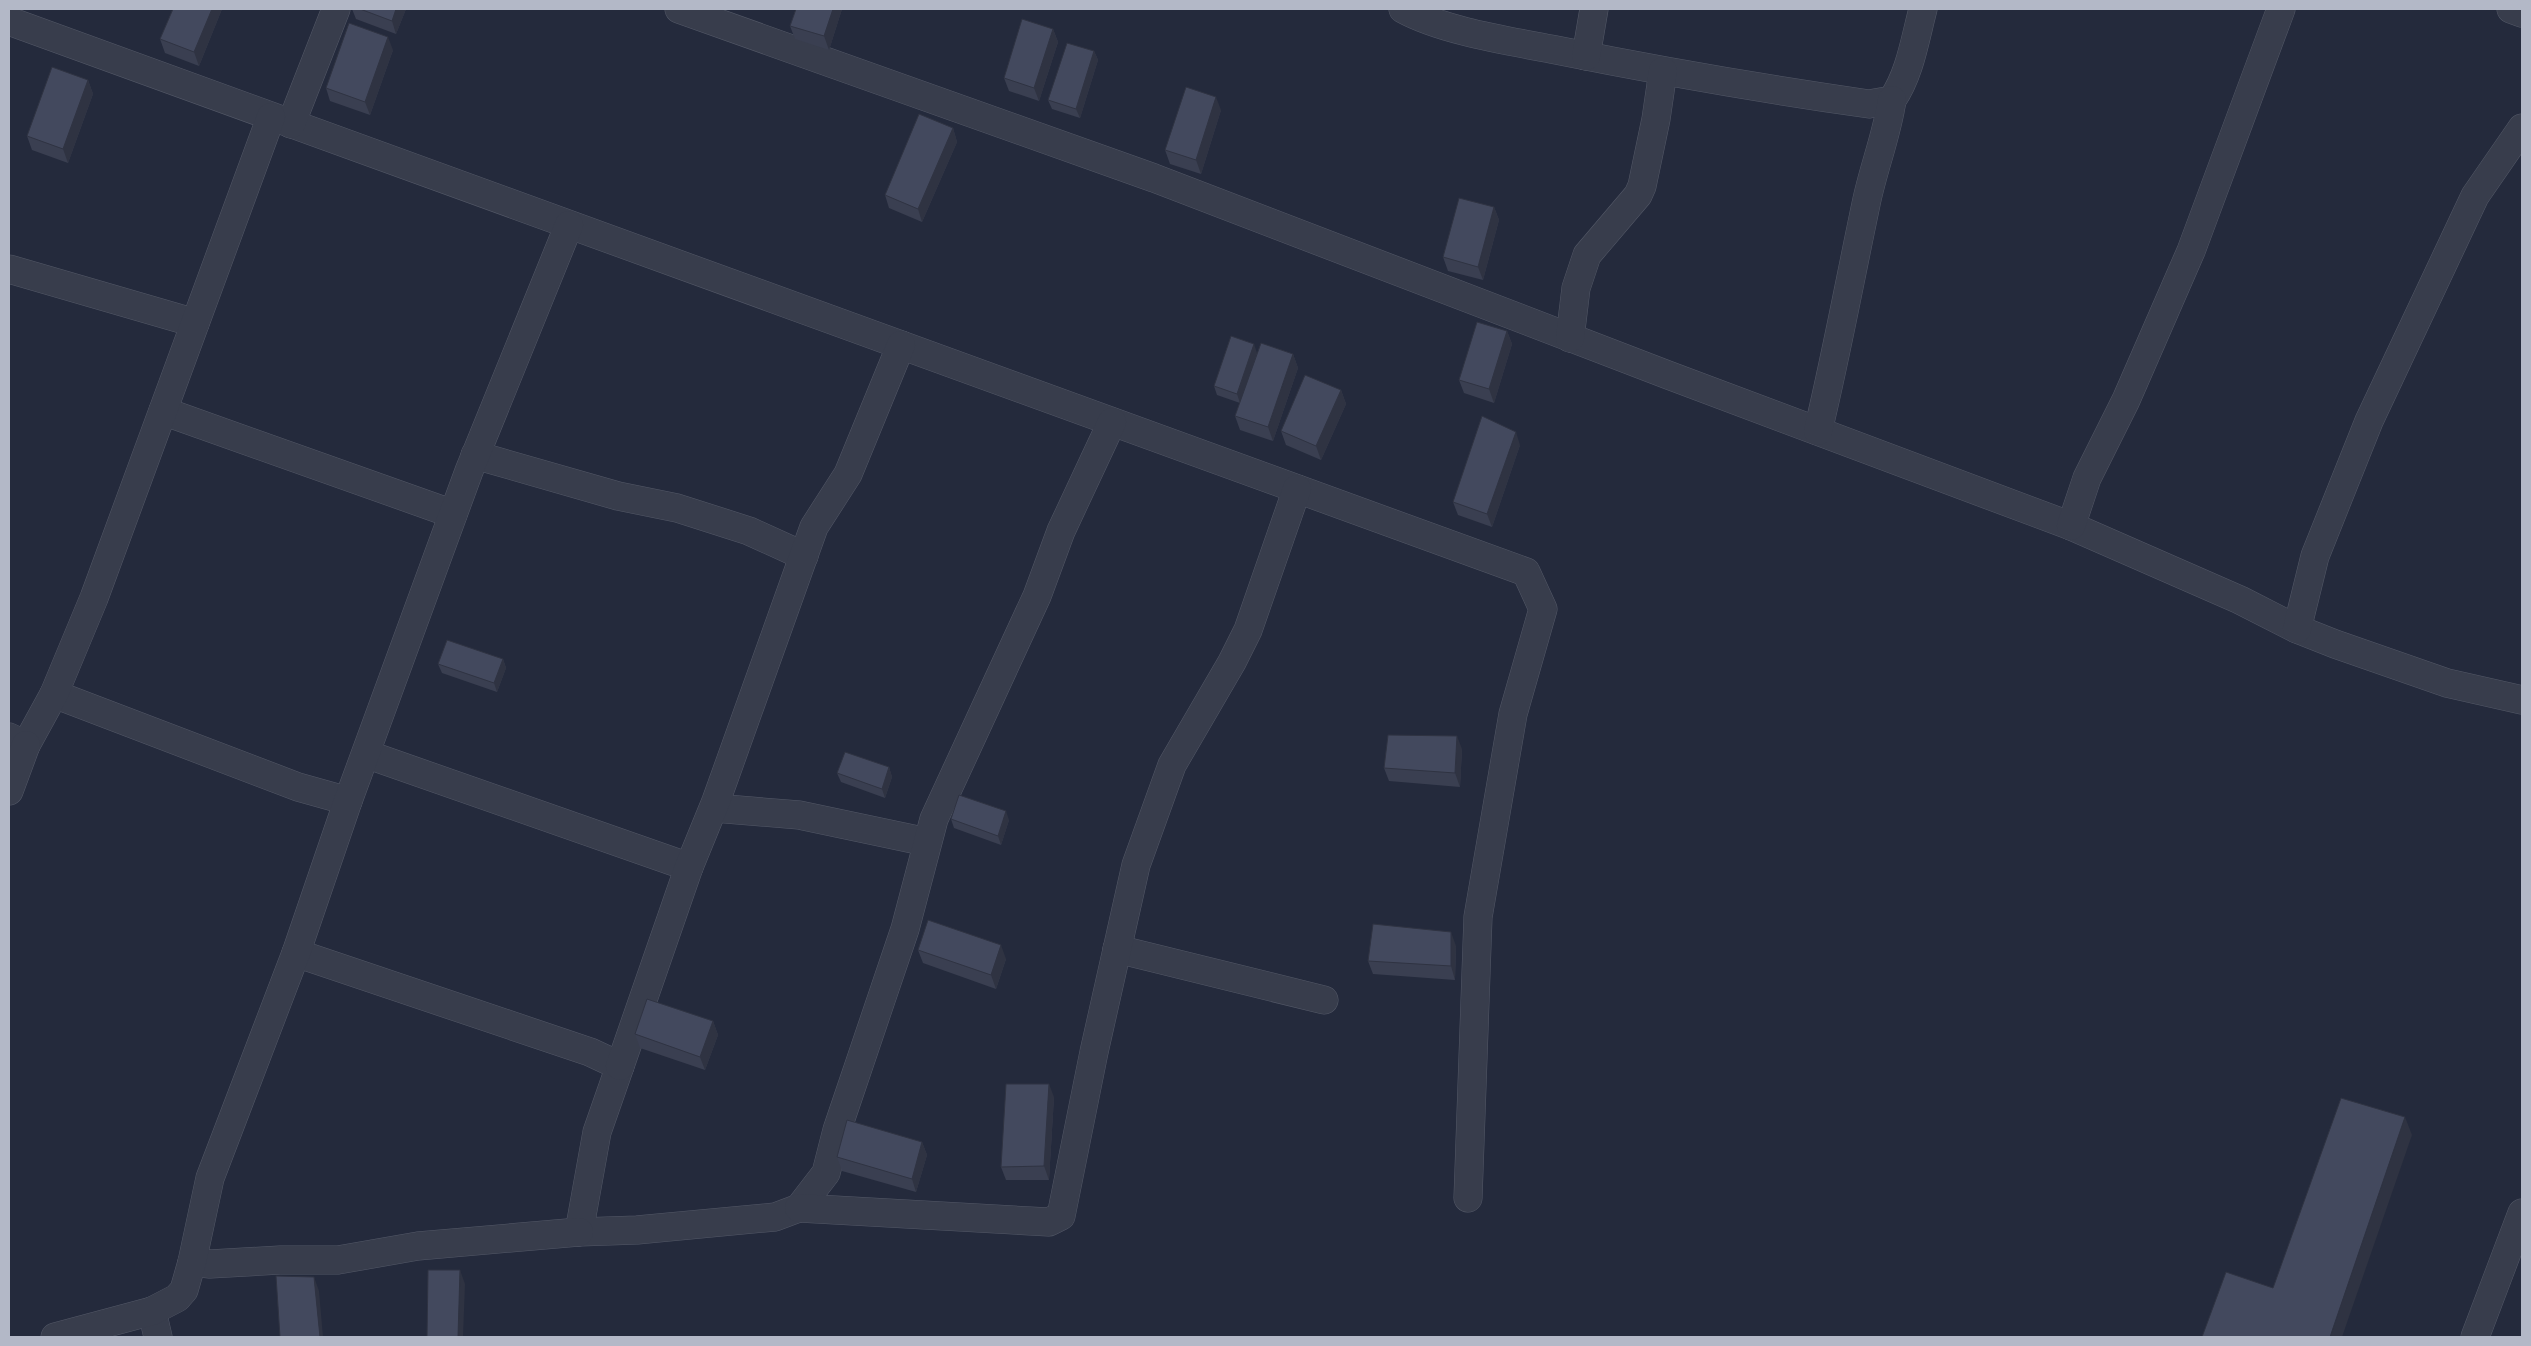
<svg xmlns="http://www.w3.org/2000/svg" width="2531" height="1346" font-family="Helvetica,sans-serif">
<rect width="100%" height="100%" fill="#242a3c"/>
<g fill="none" stroke-linecap="round" stroke-linejoin="round">
<defs>
<g id="minor">
<polyline points="679,9 1154,178 1668,375 2071,526 2240,600 2297,629 2335,644 2447,683 2522,700"/>
<path d="M 1403,9 C 1443,31 1510,41 1556,50 C 1660,71 1764,89 1869,104 L 1892,100 C 1910,74 1915,39 1923,9"/>
<polyline points="2511,9 2522,13"/>
<polyline points="9,21 1526,572 1543,609 1513,714 1478,917 1468,1198"/>
<polyline points="1586,56 1594,9"/>
<polyline points="291,124 336,9"/>
<polyline points="9,269 195,323"/>
<polyline points="1570,338 1576,288 1587,255 1638,195 1642,186 1656,119 1663,71"/>
<polyline points="163,411 453,514"/>
<path d="M 1818,431 C 1836,356 1850,280 1866,204 C 1873,169 1887,135 1892,100"/>
<polyline points="475,455 618,496 677,508 749,531 804,556"/>
<polyline points="2071,526 2087,478 2126,400 2191,251 2281,9"/>
<polyline points="2297,629 2315,556 2369,421 2475,196 2522,128"/>
<polyline points="54,694 298,787 348,801"/>
<polyline points="9,737 26,745 54,694 94,598 271,117"/>
<polyline points="366,754 689,867"/>
<polyline points="9,791 26,745"/>
<polyline points="714,808 799,815 927,842"/>
<polyline points="1117,949 1324,1000"/>
<polyline points="296,953 590,1052 620,1066 597,1132 579,1232 637,1230 775,1217 799,1208 826,1173 837,1130 905,929 934,819 1037,596 1061,531 1112,422"/>
<polyline points="620,1066 689,867 716,801 814,527 848,474 901,345"/>
<polyline points="799,1208 1049,1222 1061,1216 1094,1052 1136,865 1172,765 1232,662 1248,630 1297,489"/>
<polyline points="192,1262 210,1264 280,1260 338,1260 418,1246 579,1232"/>
<polyline points="152,1311 158,1337"/>
<polyline points="55,1337 152,1311 177,1298 184,1290 192,1262 210,1178 296,953 348,801 469,471 569,225"/>
<polyline points="2475,1337 2522,1213"/>
</g>
</defs>
<use href="#minor" stroke="#535867" stroke-width="29"/>
<use href="#minor" stroke="#383d4c" stroke-width="28"/>
</g>
<g fill="#3a3f51">
<polygon points="173,9 222,9 199,66 165,53 160,39"/>
<polygon points="352,9 406,9 396,34 356,19"/>
<polygon points="796,9 842,9 829,50 795,39 790,26"/>
<polygon points="1053,29 1058,42 1039,101 1009,91 1004,78"/>
<polygon points="393,50 370,115 330,101 326,88"/>
<polygon points="1094,51 1098,60 1080,118 1052,109 1048,100"/>
<polygon points="88,80 93,94 68,163 32,150 27,136"/>
<polygon points="1221,110 1201,174 1170,164 1165,150"/>
<polygon points="953,128 957,142 922,222 889,208 885,195"/>
<polygon points="1494,207 1499,220 1483,280 1448,271 1443,257"/>
<polygon points="1507,331 1512,344 1494,403 1464,393 1459,380"/>
<polygon points="1257,353 1293,354 1298,368 1273,441 1240,430 1235,416 1240,403 1217,395 1214,386"/>
<polygon points="1341,390 1346,404 1321,460 1286,445 1281,431"/>
<polygon points="1520,445 1492,527 1458,515 1453,502"/>
<polygon points="503,659 506,668 497,692 442,673 438,664"/>
<polygon points="1462,749 1460,787 1389,781 1384,768"/>
<polygon points="889,767 892,777 885,798 841,782 837,773"/>
<polygon points="951,819 1009,820 1001,845 954,828"/>
<polygon points="1456,946 1455,980 1373,974 1368,961"/>
<polygon points="918,950 1006,959 996,989 923,963"/>
<polygon points="713,1021 718,1035 705,1070 640,1048 635,1034"/>
<polygon points="1054,1097 1049,1180 1006,1180 1001,1167"/>
<polygon points="922,1142 927,1155 916,1192 842,1171 837,1157"/>
</g>
<g fill="#2f3342">
<polygon points="212,9 222,9 199,66 194,52"/>
<polygon points="396,9 406,9 396,34 392,21"/>
<polygon points="833,9 842,9 829,50 824,36"/>
<polygon points="1053,29 1058,42 1039,101 1034,88"/>
<polygon points="388,37 393,50 370,115 365,102"/>
<polygon points="1094,51 1098,60 1080,118 1076,109"/>
<polygon points="88,80 93,94 68,163 63,149"/>
<polygon points="1216,97 1221,110 1201,174 1196,160"/>
<polygon points="953,128 957,142 922,222 918,209"/>
<polygon points="1494,207 1499,220 1483,280 1478,267"/>
<polygon points="1507,331 1512,344 1494,403 1489,389"/>
<polygon points="1254,344 1257,353 1240,403 1237,394"/>
<polygon points="1293,354 1298,368 1273,441 1268,427"/>
<polygon points="1341,390 1346,404 1321,460 1316,446"/>
<polygon points="1516,432 1520,445 1492,527 1487,514"/>
<polygon points="503,659 506,668 497,692 494,683"/>
<polygon points="1457,736 1462,749 1460,787 1455,773"/>
<polygon points="889,767 892,777 885,798 882,789"/>
<polygon points="1006,811 1009,820 1001,845 998,836"/>
<polygon points="1451,932 1456,946 1455,980 1451,966"/>
<polygon points="1001,945 1006,959 996,989 991,975"/>
<polygon points="713,1021 718,1035 705,1070 700,1057"/>
<polygon points="1049,1084 1054,1097 1049,1180 1044,1166"/>
<polygon points="2405,1117 2412,1135 2342,1337 2330,1337"/>
<polygon points="922,1142 927,1155 916,1192 912,1179"/>
<polygon points="460,1270 465,1284 463,1337 458,1337"/>
<polygon points="314,1277 319,1291 323,1337 320,1337"/>
</g>
<g fill="#43495e" stroke="#2f3342">
<polygon points="173,9 212,9 194,52 160,39"/>
<polygon points="360,9 396,9 392,21"/>
<polygon points="796,9 833,9 824,36 790,26"/>
<polygon points="1022,19 1053,29 1034,88 1004,78"/>
<polygon points="349,23 388,37 365,102 326,88"/>
<polygon points="1067,43 1094,51 1076,109 1048,100"/>
<polygon points="52,67 88,80 63,149 27,136"/>
<polygon points="1186,87 1216,97 1196,160 1165,150"/>
<polygon points="919,114 953,128 918,209 885,195"/>
<polygon points="1459,198 1494,207 1478,267 1443,257"/>
<polygon points="1477,322 1507,331 1489,389 1459,380"/>
<polygon points="1231,336 1254,344 1237,394 1214,386"/>
<polygon points="1261,343 1293,354 1268,427 1235,416"/>
<polygon points="1305,375 1341,390 1316,446 1281,431"/>
<polygon points="1482,416 1516,432 1487,514 1453,502"/>
<polygon points="447,640 503,659 494,683 438,664"/>
<polygon points="1388,735 1457,736 1455,773 1384,768"/>
<polygon points="845,752 889,767 882,789 837,773"/>
<polygon points="959,795 1006,811 998,836 951,819"/>
<polygon points="928,920 1001,945 991,975 918,950"/>
<polygon points="1373,924 1451,932 1451,966 1368,961"/>
<polygon points="647,999 713,1021 700,1057 635,1034"/>
<polygon points="1006,1084 1049,1084 1044,1166 1001,1167"/>
<polygon points="2341,1098 2405,1117 2330,1337 2202,1337 2226,1272 2273,1288"/>
<polygon points="847,1120 922,1142 912,1179 837,1157"/>
<polygon points="428,1270 460,1270 458,1337 427,1337"/>
<polygon points="276,1276 314,1277 320,1337 280,1337"/>
</g>
<rect width="2531" height="1346" fill="none" stroke="#b3b8c7" stroke-width="20"/>
</svg>
